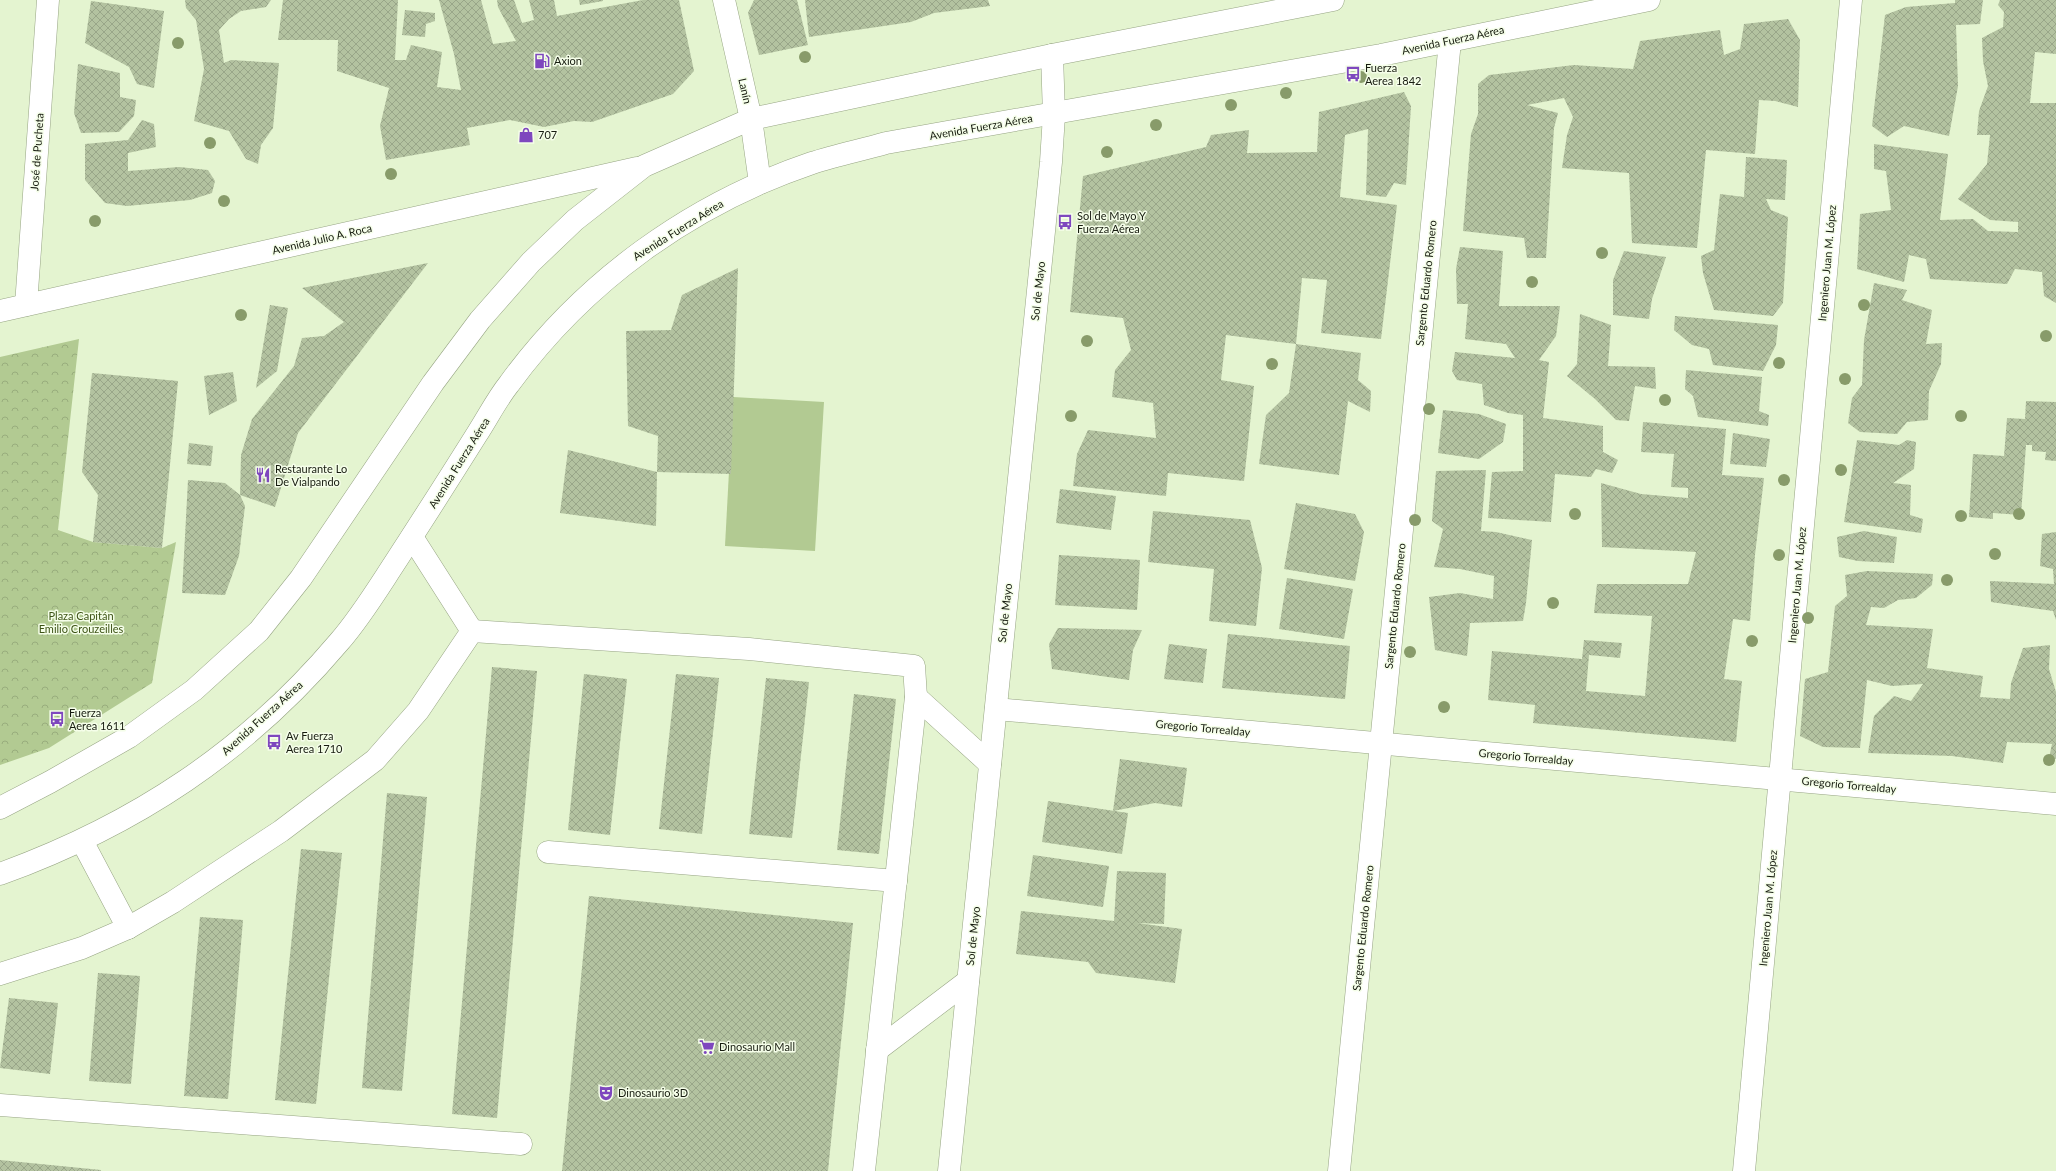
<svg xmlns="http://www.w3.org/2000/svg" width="2056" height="1171" font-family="Lato,sans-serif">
<defs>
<pattern id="forest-crowns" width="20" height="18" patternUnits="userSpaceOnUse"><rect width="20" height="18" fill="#b2ca92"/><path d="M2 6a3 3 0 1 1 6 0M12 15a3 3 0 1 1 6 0" fill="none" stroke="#98ad7d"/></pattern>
<pattern id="building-cross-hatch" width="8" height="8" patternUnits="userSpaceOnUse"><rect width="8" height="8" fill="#b3c2a0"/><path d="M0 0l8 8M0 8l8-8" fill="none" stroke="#99a689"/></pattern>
</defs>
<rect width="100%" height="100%" fill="#e4f4d0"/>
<polygon fill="url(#forest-crowns)" points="79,339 58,530 93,542 162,548 176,542 152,683 49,748 0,765 0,357"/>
<polygon fill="#b2ca92" points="733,397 824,402 815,551 725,546"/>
<g fill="url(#building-cross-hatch)">
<polygon points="185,0 271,0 266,7 241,11 229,19 219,30 224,63 231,60 279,63 273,128 261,145 258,164 246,159 229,131 194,121 204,69 196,20 186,8"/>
<polygon points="283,0 398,0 395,60 406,60 411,45 442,52 437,87 461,90 454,54 439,0 481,0 493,44 516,41 498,7 497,0 514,0 522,23 534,20 529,0 554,0 557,16 643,0 679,0 694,71 673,94 592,122 574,121 544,127 510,120 467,128 470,145 386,160 380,126 389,88 337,71 338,40 278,40"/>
<polygon points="579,0 603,0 603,1 580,5"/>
<polygon points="754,0 797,0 808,45 759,55 748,13"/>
<polygon points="805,0 988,0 990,6 934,13 911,22 809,37"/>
<polygon points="1955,0 1983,0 1980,24 1956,25 1958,86 1949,136 1904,126 1887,137 1872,126 1885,15 1906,7 1955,3"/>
<polygon points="2000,0 2056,0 2056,54 2035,52 2030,103 2056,103 2056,303 2044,296 2042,272 2015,269 2007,284 1930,279 1926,259 1909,255 1904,282 1857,269 1860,214 1891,210 1886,171 1874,169 1874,144 1948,154 1940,220 1973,219 1988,231 2018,232 2018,222 1990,220 1958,199 1987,164 1990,135 1977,135 1979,111 1988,86 1983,61 1982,38 2003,27 2004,12 1998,5"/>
<polygon points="91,1 164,11 154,88 137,84 129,67 85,43"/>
<polygon points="405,10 435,13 435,21 426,24 425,37 402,35"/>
<polygon points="1788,19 1800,40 1798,107 1775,101 1759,100 1755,154 1706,150 1697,248 1632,243 1629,173 1562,168 1567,135 1573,117 1564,98 1527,105 1558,113 1554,128 1546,258 1527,258 1524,238 1463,231 1471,134 1478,114 1478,84 1489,75 1574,65 1633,69 1640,41 1720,30 1724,55 1740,49 1744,24"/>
<polygon points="78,64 120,73 120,97 136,100 134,116 119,132 81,133 74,113"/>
<polygon points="1404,92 1411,106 1406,185 1394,183 1386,197 1366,195 1368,129 1345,135 1340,197 1397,205 1381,339 1321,333 1327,280 1302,278 1296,344 1226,335 1221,380 1254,386 1244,481 1168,473 1166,496 1073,486 1077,454 1088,430 1156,438 1153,403 1112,397 1115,370 1131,350 1123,318 1070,312 1083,176 1206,147 1211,135 1249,130 1247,153 1317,152 1319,112"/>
<polygon points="142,120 154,124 156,147 128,153 128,171 179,167 208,170 215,181 212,193 190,200 127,206 105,203 85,180 85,144 128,140"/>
<polygon points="1746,157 1787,160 1785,200 1766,199 1771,210 1788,217 1783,303 1773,316 1714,310 1703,273 1701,256 1714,250 1720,194 1744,197"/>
<polygon points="1460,247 1503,251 1499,306 1560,306 1556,336 1539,360 1549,362 1543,418 1603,426 1603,452 1618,460 1612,473 1596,469 1591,477 1555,474 1551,522 1488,518 1492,472 1523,471 1523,415 1508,413 1484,405 1482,384 1457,380 1452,371 1455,352 1515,358 1506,344 1465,339 1468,304 1457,304 1456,269"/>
<polygon points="1624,251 1666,257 1652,299 1649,319 1613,315 1613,280"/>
<polygon points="428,263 298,433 275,507 240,495 241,455 252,419 294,366 302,338 324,336 344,322 302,288"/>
<polygon points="738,268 731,474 657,472 658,436 628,426 626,331 671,330 682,295"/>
<polygon points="1874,283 1907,290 1902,300 1932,310 1926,344 1942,343 1941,364 1929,391 1928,420 1907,422 1897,434 1860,432 1848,423 1852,398 1862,385 1864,340"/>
<polygon points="270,305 288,308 277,371 256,388"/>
<polygon points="1580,314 1611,325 1608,366 1655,367 1656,389 1635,386 1629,421 1616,420 1595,399 1567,376 1577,364"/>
<polygon points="1675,316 1778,325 1776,345 1763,371 1713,365 1709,349 1692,345 1674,330"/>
<polygon points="1296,344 1361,353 1358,380 1371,391 1370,412 1348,401 1339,475 1259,464 1266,415 1289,393"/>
<polygon points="1686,370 1762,377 1759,411 1769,415 1768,426 1698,417 1693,396 1685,389"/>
<polygon points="233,372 237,401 209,415 204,376"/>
<polygon points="92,373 178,381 162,548 93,542 98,495 82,472"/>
<polygon points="2026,401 2056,402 2056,461 2045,460 2046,452 2032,451 2032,445 2026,445 2021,515 1993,513 1993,519 1969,517 1973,454 2004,456 2007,418 2025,419"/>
<polygon points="1443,410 1479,414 1506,424 1503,442 1479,459 1438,453"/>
<polygon points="1643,422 1726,429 1722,475 1764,478 1755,555 1750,621 1733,619 1724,679 1742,681 1736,742 1533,723 1535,705 1488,700 1492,651 1582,659 1584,640 1622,643 1620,658 1589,655 1586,691 1645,696 1652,616 1594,613 1597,584 1688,584 1696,552 1602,547 1601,483 1641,494 1688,498 1688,488 1671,487 1674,454 1641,452"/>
<polygon points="1733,433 1770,439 1766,467 1730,464"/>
<polygon points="1857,440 1899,445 1907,440 1916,442 1914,469 1893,483 1911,485 1910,515 1923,519 1921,533 1844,522"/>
<polygon points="189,443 213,446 211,466 187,464"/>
<polygon points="568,450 657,472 656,526 560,513"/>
<polygon points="1486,470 1481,531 1496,532 1532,540 1526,603 1523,621 1470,623 1467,656 1435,650 1429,597 1460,593 1493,599 1494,576 1460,569 1434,567 1443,529 1432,521 1436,471"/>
<polygon points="188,480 225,483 240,495 245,506 239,556 225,595 182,593"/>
<polygon points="1060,489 1116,496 1111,530 1056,523"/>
<polygon points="1296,503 1355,514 1364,532 1355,581 1284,569"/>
<polygon points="1153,511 1250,520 1262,568 1256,626 1209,621 1214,569 1148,562"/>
<polygon points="1864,531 1897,537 1894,563 1858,561 1839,557 1837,537"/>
<polygon points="2056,532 2056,620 2053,611 1991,602 1990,581 2054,584 2053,569 2040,566 2042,534"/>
<polygon points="1059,555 1140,560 1137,610 1055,605"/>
<polygon points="1867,571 1933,574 1932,585 1916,598 1898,600 1884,608 1871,607 1866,625 1933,629 1927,668 1983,676 1980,697 2010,699 2011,683 2023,648 2050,645 2049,669 2056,692 2056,759 2049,758 2052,744 2007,742 2003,763 1952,756 1868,753 1874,716 1894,696 1911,701 1923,684 1892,686 1867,680 1860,748 1823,747 1800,736 1805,679 1828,672 1835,606 1847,596 1845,575"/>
<polygon points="1287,578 1353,589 1344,639 1279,629"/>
<polygon points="1058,628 1142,630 1133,650 1129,680 1052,669 1049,644"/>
<polygon points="1228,634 1350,646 1345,699 1222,688"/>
<polygon points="1169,644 1207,649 1203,683 1164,679"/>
<polygon points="492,667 537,671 497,1118 452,1114"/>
<polygon points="584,674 627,679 610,835 568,830"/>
<polygon points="676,674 719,678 702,834 659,829"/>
<polygon points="766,678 809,682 792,838 749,834"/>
<polygon points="854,694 896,699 879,854 837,850"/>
<polygon points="1120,759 1187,768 1182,807 1155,803 1113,811"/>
<polygon points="387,793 427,797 402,1091 362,1088"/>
<polygon points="1048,801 1128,813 1122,854 1042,842"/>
<polygon points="301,849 342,853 316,1104 275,1100"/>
<polygon points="1033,855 1109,866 1103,907 1027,896"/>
<polygon points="1117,871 1166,873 1164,924 1137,923 1182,929 1175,983 1096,973 1088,962 1016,954 1021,911 1114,921"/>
<polygon points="589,896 853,923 828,1171 562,1171"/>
<polygon points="200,917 243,920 228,1099 184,1096"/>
<polygon points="98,973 140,976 131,1084 89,1081"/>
<polygon points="9,998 58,1003 50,1074 0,1068"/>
<polygon points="0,1160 101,1170 101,1171 0,1171"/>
</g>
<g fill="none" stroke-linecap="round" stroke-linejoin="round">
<defs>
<g id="minor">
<polyline points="724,0 751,119 760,183"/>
<polyline points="26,305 48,0"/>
<polyline points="412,537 472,631"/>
<polyline points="916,697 990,764"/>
<polyline points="996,709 2056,804"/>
<polyline points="82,841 128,928"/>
<polyline points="548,852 896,881"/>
<polyline points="0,974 82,948 128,928 173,902 281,831 375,760 418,711 472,631 749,649 914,666 916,697 864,1171"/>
<polyline points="877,1050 968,981"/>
<polyline points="0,1105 521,1144"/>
<polyline points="949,1171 1051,162 1054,115 1052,55"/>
<polyline points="1339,1171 1450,41"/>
<polyline points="1744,1171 1851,0"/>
</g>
<g id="major">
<polyline points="0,311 637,168"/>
<polyline points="0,808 50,782 129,737 194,690 259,631 301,578 433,383 480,320 531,262 575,220 644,166 751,119 1052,55 1333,0"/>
<path d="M 0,874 C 135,825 246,752 339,642 C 360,618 377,590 394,564 C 422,521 450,477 477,434 C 488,417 497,399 509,384 C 584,281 691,204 812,163 C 836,155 862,150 886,143 L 1381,55 L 1649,0"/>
</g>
</defs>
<use href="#minor" stroke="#96a483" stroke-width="23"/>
<use href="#major" stroke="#96a483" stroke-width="23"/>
<use href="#minor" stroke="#fff" stroke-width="22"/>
<use href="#major" stroke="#fff" stroke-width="22"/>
</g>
<g fill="#889b6a">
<circle cx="178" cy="43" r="6"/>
<circle cx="805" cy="57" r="6"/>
<circle cx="1361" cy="77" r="6"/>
<circle cx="1286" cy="93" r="6"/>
<circle cx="1231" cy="105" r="6"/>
<circle cx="1156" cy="125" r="6"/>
<circle cx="210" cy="143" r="6"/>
<circle cx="1107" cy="152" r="6"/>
<circle cx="391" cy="174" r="6"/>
<circle cx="224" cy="201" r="6"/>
<circle cx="95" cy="221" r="6"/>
<circle cx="1602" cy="253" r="6"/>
<circle cx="1532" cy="282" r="6"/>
<circle cx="1864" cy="305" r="6"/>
<circle cx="241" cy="315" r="6"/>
<circle cx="2046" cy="336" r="6"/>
<circle cx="1087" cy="341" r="6"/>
<circle cx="1779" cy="363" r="6"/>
<circle cx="1272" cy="364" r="6"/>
<circle cx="1845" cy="379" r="6"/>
<circle cx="1665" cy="400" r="6"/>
<circle cx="1429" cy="409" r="6"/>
<circle cx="1071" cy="416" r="6"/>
<circle cx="1961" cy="416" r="6"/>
<circle cx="1841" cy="470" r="6"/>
<circle cx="1784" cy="480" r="6"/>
<circle cx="1575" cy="514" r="6"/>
<circle cx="2019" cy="514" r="6"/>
<circle cx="1961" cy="516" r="6"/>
<circle cx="1415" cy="520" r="6"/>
<circle cx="1995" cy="554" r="6"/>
<circle cx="1779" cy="555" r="6"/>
<circle cx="1947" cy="580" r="6"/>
<circle cx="1553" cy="603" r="6"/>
<circle cx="1808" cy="618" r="6"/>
<circle cx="1752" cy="641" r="6"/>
<circle cx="1410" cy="652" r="6"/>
<circle cx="1444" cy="707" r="6"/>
<circle cx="2049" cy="760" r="6"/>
</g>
<defs>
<symbol id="fuel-bare" viewBox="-9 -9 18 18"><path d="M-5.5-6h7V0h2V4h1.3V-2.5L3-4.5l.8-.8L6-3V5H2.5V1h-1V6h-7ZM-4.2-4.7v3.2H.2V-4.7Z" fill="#7e47be" stroke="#f5fee9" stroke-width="2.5" paint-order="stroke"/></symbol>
<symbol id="bus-bare" viewBox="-9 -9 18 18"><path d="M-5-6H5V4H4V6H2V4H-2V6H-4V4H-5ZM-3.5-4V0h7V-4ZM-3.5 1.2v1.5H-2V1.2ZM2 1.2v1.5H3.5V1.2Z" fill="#7e47be" stroke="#f5fee9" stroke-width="2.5" paint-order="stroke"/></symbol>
<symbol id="shop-bare" viewBox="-9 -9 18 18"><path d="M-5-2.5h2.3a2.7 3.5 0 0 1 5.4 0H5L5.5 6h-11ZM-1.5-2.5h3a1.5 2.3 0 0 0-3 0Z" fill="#7e47be" stroke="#f5fee9" stroke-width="2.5" paint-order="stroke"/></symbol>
<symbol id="restaurant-bare" viewBox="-9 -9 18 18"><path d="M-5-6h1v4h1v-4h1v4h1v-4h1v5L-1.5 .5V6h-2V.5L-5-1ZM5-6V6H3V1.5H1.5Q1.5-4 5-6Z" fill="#7e47be" stroke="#f5fee9" stroke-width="2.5" paint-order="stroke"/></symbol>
<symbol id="supermarket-bare" viewBox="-9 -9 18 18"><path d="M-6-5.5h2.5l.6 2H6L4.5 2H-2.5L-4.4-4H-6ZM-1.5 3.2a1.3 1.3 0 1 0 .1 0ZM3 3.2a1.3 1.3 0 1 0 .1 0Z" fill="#7e47be" stroke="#f5fee9" stroke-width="2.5" paint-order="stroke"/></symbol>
<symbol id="theatre-bare" viewBox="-9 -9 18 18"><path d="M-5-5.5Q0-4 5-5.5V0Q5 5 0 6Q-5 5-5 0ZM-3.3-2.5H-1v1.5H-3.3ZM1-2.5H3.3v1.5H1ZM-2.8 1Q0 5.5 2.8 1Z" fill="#7e47be" stroke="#f5fee9" stroke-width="2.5" paint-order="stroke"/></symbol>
</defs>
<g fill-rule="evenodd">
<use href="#fuel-bare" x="531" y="50" width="22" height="22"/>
<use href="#bus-bare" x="1342" y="63" width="22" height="22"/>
<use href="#shop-bare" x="515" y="124" width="22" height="22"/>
<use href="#bus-bare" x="1054" y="211" width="22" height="22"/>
<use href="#restaurant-bare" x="252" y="464" width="22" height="22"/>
<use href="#bus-bare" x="46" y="708" width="22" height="22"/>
<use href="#bus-bare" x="263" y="731" width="22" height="22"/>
<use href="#supermarket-bare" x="696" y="1036" width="22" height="22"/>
<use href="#theatre-bare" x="595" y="1082" width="22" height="22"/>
</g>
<g text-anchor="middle" stroke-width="3" stroke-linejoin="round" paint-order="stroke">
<g font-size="11" fill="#161b0f" stroke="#f5fee9">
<text transform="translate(1453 40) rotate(-12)" y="4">Avenida Fuerza Aérea</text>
<text transform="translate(745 91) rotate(77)" y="4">Lanín</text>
<text transform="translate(981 127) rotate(-10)" y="4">Avenida Fuerza Aérea</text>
<text transform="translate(37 152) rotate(-86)" y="4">José de Pucheta</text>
<text transform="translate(678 230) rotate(-32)" y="4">Avenida Fuerza Aérea</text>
<text transform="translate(322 239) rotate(-13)" y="4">Avenida Julio A. Roca</text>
<text transform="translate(1827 263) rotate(-85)" y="4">Ingeniero Juan M. López</text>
<text transform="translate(1426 283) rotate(-84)" y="4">Sargento Eduardo Romero</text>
<text transform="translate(1038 291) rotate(-84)" y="4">Sol de Mayo</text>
<text transform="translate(459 463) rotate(-58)" y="4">Avenida Fuerza Aérea</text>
<text transform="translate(1797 585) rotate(-85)" y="4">Ingeniero Juan M. López</text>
<text transform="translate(1395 606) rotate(-84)" y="4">Sargento Eduardo Romero</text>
<text transform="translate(1005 613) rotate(-84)" y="4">Sol de Mayo</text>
<text transform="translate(262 718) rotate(-42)" y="4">Avenida Fuerza Aérea</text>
<text transform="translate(1203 728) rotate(5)" y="4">Gregorio Torrealday</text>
<text transform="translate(1526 757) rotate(5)" y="4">Gregorio Torrealday</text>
<text transform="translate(1849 785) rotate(5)" y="4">Gregorio Torrealday</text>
<text transform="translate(1768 908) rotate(-85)" y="4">Ingeniero Juan M. López</text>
<text transform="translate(1363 928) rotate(-84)" y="4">Sargento Eduardo Romero</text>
<text transform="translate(973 936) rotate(-84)" y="4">Sol de Mayo</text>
</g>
<g font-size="11" fill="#161b0f" stroke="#f5fee9" text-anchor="start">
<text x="554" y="65">Axion</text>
<text x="1365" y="72">Fuerza<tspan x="1365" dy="13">Aerea 1842</tspan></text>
<text x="538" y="139">707</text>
<text x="1077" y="220">Sol de Mayo Y<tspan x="1077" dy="13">Fuerza Aérea</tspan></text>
<text x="275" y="473">Restaurante Lo<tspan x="275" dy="13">De Vialpando</tspan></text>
<text x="69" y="717">Fuerza<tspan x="69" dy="13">Aerea 1611</tspan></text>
<text x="286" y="740">Av Fuerza<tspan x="286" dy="13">Aerea 1710</tspan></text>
<text x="719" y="1051">Dinosaurio Mall</text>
<text x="618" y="1097">Dinosaurio 3D</text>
</g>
<g font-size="11" fill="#3d5316" stroke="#f5fee9">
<text x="81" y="620">Plaza Capitán<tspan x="81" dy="13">Emilio Crouzeilles</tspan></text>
</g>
</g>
</svg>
